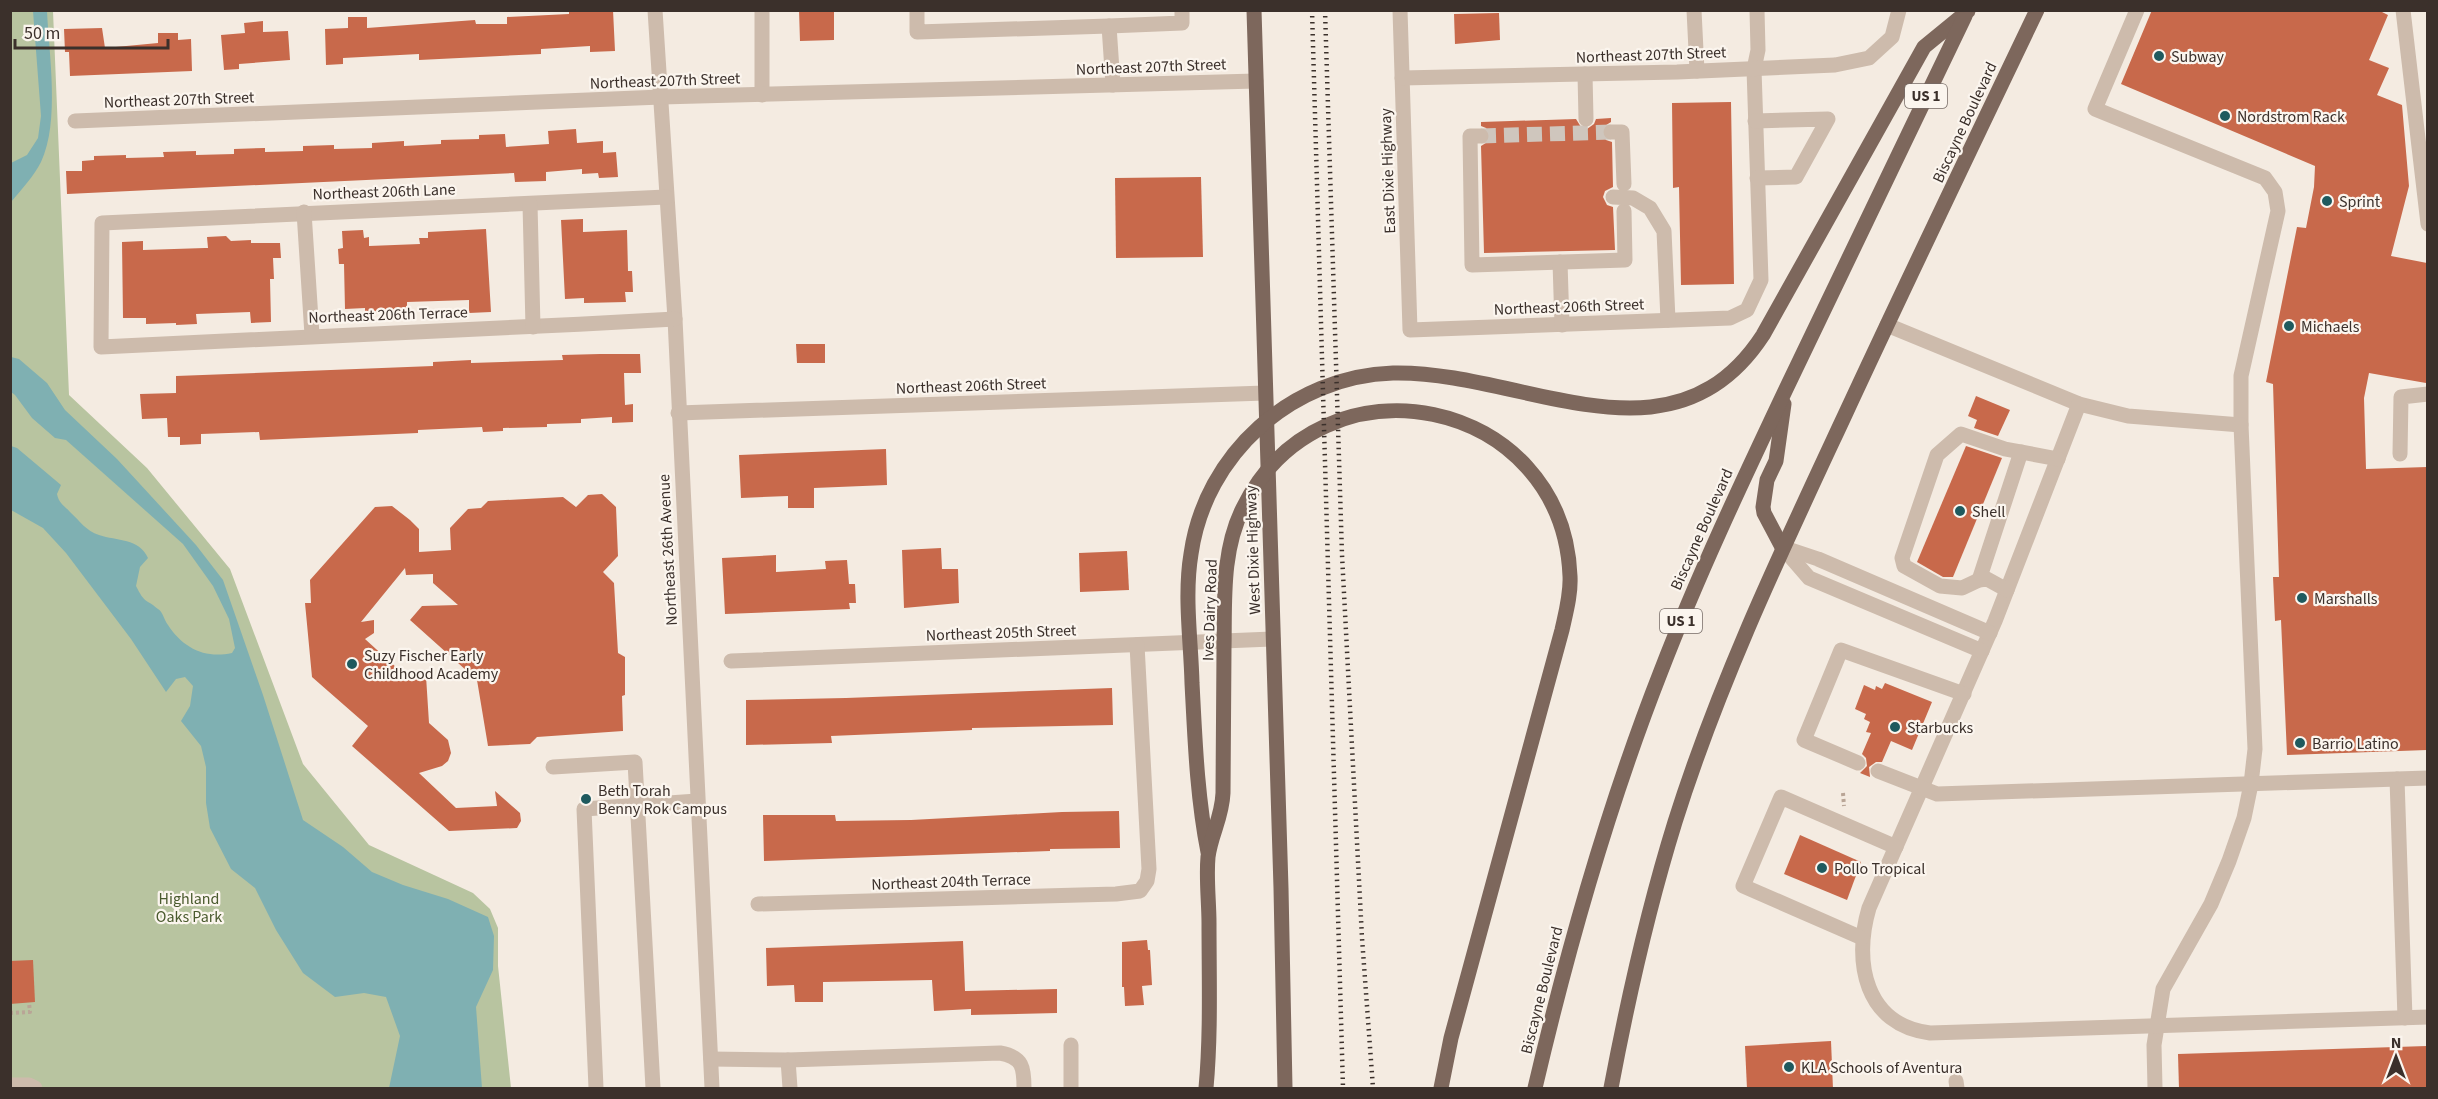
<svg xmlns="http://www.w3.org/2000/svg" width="2438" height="1099" font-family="'Source Sans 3',sans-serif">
<rect width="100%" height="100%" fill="#f4ebe1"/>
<polygon fill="#b8c4a0" points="10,11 53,11 69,395 147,468 230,569 303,764 369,845 473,893 490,909 498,928 498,966 511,1088 11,1088"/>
<g fill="#7fb0b2">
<path d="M 33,11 L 47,11 C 49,55 60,122 41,162 C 34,176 21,190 11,202 L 11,163 L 27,155 L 38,138 L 41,116 Z"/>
<path d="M 11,357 L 19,359 L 47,383 L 65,410 L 117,459 L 196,545 L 223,580 L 263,695 L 303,820 L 343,847 L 372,872 L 403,885 L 448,899 L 488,917 L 494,936 L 493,970 L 476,1007 L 482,1088 L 389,1088 L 400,1036 L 386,997 L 364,993 L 335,997 L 303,973 L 276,930 L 255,888 L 231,869 L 210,828 L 206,803 L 206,767 L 201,746 L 181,721 L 190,706 L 193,686 L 185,677 L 176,679 L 166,692 L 131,639 L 66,553 L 43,528 L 11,510 L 11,446 L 17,448 L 61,485 L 57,494 C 59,504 64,505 70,512 C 80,521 86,531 99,535 C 117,541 139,538 148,558 L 140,567 L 136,586 C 145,604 145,598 158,609 C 163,612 164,620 168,625 C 183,648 205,659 232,653 L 235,648 L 229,619 L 213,586 L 183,544 L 66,440 L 55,438 L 32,418 L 15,395 L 11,392 Z"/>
</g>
<g fill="#c8694b">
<polygon points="569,10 613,10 615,51 590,52 590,46 541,49 541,54 419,60 419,54 343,58 343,64 326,65 325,29 348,28 348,17 367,17 367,28 475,20 476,24 507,24 507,17 569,14"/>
<polygon points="799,10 834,10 834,40 800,41"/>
<polygon points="2152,10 2378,10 2388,15 2369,60 2389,68 2377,95 2402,105 2409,186 2391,256 2427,263 2427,375 2426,383 2369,373 2364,398 2366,469 2427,467 2427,750 2287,755 2281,620 2275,621 2273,577 2279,577 2273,384 2266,382 2297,227 2306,228 2314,187 2315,166 2121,84"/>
<polygon points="1499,13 1500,40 1455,44 1454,14"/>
<polygon points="263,21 263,32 288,31 290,60 239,64 239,69 224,70 221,35 245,33 244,23"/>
<polygon points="102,28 105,48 158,43 158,33 178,33 178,40 191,39 192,71 70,76 69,52 65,52 64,29"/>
<polygon points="1731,102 1734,284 1681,285 1679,187 1673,188 1672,103"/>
<polygon points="1611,118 1611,122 1603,127 1601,133 1606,140 1612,142 1613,187 1605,191 1603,197 1607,205 1613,207 1615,250 1484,253 1481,146 1489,141 1491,135 1486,128 1481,126 1481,122 1576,119 1581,127 1587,129 1594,124 1596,119"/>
<polygon points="576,129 577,143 603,141 603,153 616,152 618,177 599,178 598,173 582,174 582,169 546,172 546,181 515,182 514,173 67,194 66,171 82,171 82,161 94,160 94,156 126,155 126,158 164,157 163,152 196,151 196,155 234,154 234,149 265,148 265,152 303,151 303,146 334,145 334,149 372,148 372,143 404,141 404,146 441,144 441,140 479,139 479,135 505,134 506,147 549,144 548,131"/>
<polygon points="1201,177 1203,257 1116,258 1115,178"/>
<polygon points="583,219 583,232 627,230 628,271 632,271 633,292 625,292 626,302 584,303 584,298 565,299 561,220"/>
<polygon points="486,229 491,312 469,313 469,300 407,302 407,312 365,313 365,308 345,309 344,264 339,264 338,249 343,248 342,231 363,230 364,238 369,237 369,246 420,244 419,238 428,238 428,232"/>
<polygon points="226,236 231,241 251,240 251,243 280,243 281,258 273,258 274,279 270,279 271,322 251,323 250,312 196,314 197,324 176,325 176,323 146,324 146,318 123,318 122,242 143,241 143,250 205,248 208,248 207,237"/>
<polygon points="796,344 825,344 825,363 797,363"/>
<polygon points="600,354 640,354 641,373 624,373 625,405 633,404 633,422 612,423 612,417 581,419 581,423 547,424 547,427 503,428 503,431 483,432 482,427 418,430 418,433 260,440 259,432 201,434 201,444 180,445 180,437 168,437 167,418 142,419 140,394 176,393 176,376 433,366 433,362 471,360 471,363 563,360 562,355"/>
<polygon points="1976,396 2010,410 1998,436 1974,428 1977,420 1968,416"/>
<polygon points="1966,446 2002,458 1953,577 1943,577 1917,562"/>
<polygon points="886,449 887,485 814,488 814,508 788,508 788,496 741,498 739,455"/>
<polygon points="602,494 616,507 618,556 603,572 614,583 618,653 625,657 625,695 622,696 623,731 537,737 530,744 488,746 477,680 410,620 422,606 458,605 433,583 433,574 406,575 405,568 361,622 374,620 374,633 365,639 409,679 409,677 426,676 429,723 448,740 451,753 448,761 442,766 419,773 456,808 497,806 495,791 520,813 521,821 517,828 449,831 352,746 368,726 312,677 305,603 311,603 310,580 375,507 392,506 410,520 419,529 419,552 451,550 450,528 468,509 481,508 488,501 563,497 576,507 588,495"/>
<polygon points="941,548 942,569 958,569 959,603 904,608 902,550"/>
<polygon points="1127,551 1129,590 1080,592 1079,553"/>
<polygon points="776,555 776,572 826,569 825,561 847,560 849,584 855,584 856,603 849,603 850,609 725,614 722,558"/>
<polygon points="1885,683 1932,702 1912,750 1891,741 1882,762 1876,762 1869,767 1870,777 1860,773 1867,766 1866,758 1862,754 1871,733 1866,732 1870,722 1864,719 1866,714 1855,709 1864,685 1875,690 1876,686 1882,689"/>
<polygon points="1112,688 1113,725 972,728 972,730 831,736 832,743 746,745 746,700 846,698"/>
<polygon points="1119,811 1120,848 1050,849 1050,851 764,861 763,815 835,815 836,821 911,820 1062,812"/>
<polygon points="1800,835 1861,862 1847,900 1784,874"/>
<polygon points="1147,940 1148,950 1150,950 1152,985 1142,986 1144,1005 1125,1006 1124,987 1122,987 1122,942"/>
<polygon points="963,941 965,991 1057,989 1057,1013 971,1015 971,1009 934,1011 932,980 823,982 823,1002 795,1002 794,985 767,986 766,948"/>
<polygon points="33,960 35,1002 10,1004 10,961"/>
<polygon points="1831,1041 1833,1089 1747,1089 1745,1046"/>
<polygon points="2427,1046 2427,1089 2179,1089 2178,1054"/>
</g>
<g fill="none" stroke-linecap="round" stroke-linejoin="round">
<polyline stroke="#cfc6bd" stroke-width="15" stroke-dasharray="15 8" stroke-linecap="butt" points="1481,136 1611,132"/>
<g stroke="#b9a596" stroke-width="4" stroke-dasharray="3 3" stroke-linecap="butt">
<polyline points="1843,793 1844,806"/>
<polyline points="10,1013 30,1012 29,1003"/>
</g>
<g stroke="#cdbbac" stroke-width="15">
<polyline points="655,10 675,319 712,1088"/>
<polyline points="917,10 917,32 1109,26 1113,85"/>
<polyline points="1400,10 1410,330 1730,318 1747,310 1761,280 1754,69 1758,50 1757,10"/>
<polyline points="1694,10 1697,71"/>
<polyline points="2137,10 2095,109 2265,178 2275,192 2278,211 2241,376 2241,425 2255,749 2251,784 2244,818 2229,861 2211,904 2163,989 2154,1045 2155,1088"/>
<polyline points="2403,10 2428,224"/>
<polyline points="1109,26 1182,23 1182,10"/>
<polyline points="1585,74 1586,119"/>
<polyline points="1402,78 1677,72 1835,65 1869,58 1892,37 1899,10"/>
<polyline points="762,95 762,10"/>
<polyline points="75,121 661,97 1256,81"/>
<polyline points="1755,121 1828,119 1796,177 1757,178"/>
<polyline points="1611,132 1622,132 1624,184"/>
<polyline points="1481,136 1470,136 1472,265 1625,260 1624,211"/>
<path d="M 666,197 L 102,223 L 101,347 C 293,336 484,330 675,319"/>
<polyline points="1613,197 1633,198 1650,208 1664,231 1668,320"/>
<polyline points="530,204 533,327"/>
<polyline points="304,212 312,335"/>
<polyline points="1560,262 1562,325"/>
<polyline points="1887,325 2079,404 2128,416 2241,425"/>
<path d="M 2079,404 L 1995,621 L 1869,908 C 1853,962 1865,1025 1930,1033 L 2428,1017"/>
<polyline points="678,413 1265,393"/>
<polyline points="2400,454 2401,397 2428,394"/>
<polyline points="1782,547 1809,578 1982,651"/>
<polyline points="1782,547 1818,559 1990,633"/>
<polyline points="1979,580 2021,452"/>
<polyline points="2007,590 1987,579 1979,580 1962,588 1940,586 1904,566 1902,558 1937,455 1961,434 2005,449 2058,459"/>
<polyline points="731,661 1273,639"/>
<polyline points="1858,763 1804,740 1841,650 1964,694"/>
<polyline points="553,767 635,762 653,1088"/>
<polyline points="1878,771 1937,794 2428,778"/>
<polyline points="2397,779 2405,1018"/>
<polyline points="758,904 1116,894 1140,891 1147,881 1149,869 1137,645"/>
<polyline points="1862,938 1743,886 1781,797 1896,847"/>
<path d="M 711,1059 L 788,1060 L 1000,1053 C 1023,1057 1024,1068 1024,1088"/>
<polyline points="788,1060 790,1088"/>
<polyline points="1956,1081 1957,1088"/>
<polyline points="10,1085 29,1085 35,1088"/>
<polyline points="596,1088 584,809 697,801"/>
<polyline points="1071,1088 1071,1045"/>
</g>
<g stroke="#7d675c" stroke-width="15">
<polyline points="1254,10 1281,888 1285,1088"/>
<polyline points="1782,547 1764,513 1763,507 1767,480 1776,461 1784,404"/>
<path d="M 1208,852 C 1197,797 1195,740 1192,683 C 1191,641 1184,596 1191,554 C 1205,454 1292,376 1393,373 C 1522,370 1672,475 1763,335 L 1924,47 L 1968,11"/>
<path d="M 1206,1088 C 1211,1034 1209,978 1209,923 C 1209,902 1206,878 1208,857 C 1211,834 1222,818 1223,793 C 1223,745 1224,697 1224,649 C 1225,603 1221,552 1243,508 C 1322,347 1563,397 1570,576 C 1571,594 1566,612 1562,630 L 1451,1038 L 1441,1088"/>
<path d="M 1535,1088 C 1568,947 1608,806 1661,671 C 1698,575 1742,482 1786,389 C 1845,264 1905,140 1965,16"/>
<path d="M 1611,1088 C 1628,998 1648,909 1675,822 C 1719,682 1782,550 1844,417 C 1907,281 1972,146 2037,10"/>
</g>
<g stroke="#3b302b" stroke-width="4.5" stroke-dasharray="1.5 4.5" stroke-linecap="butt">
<polyline points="1312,10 1343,1088"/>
<polyline points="1325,10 1342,555 1362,938 1373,1088"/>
</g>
</g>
<g fill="#1f5a5e" stroke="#fbf5ee" stroke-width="2">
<circle cx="2159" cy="56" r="6"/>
<circle cx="2225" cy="116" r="6"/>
<circle cx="2327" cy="201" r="6"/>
<circle cx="2289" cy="326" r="6"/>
<circle cx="1960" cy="511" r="6"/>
<circle cx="2302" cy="598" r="6"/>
<circle cx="352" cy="664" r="6"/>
<circle cx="1895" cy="727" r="6"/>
<circle cx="2300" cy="743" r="6"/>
<circle cx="586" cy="799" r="6"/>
<circle cx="1822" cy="868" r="6"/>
<circle cx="1789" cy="1067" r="6"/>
</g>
<g text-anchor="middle" stroke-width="4.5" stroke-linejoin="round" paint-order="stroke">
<g fill="#fbf5ee" stroke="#756b66" stroke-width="1.5">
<rect x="1905" y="84" width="42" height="24" rx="4.5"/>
<rect x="1660" y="609" width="42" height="24" rx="4.5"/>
</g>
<g font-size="15" font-weight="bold" fill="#3b302b">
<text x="1926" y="101">US 1</text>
<text x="1681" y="626">US 1</text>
</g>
<g font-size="16" fill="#3b302b" stroke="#fbf5ee">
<text transform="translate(1651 54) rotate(-2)" y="6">Northeast 207th Street</text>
<text transform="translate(1151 66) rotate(-2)" y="6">Northeast 207th Street</text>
<text transform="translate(665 80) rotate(-2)" y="6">Northeast 207th Street</text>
<text transform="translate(179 99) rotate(-2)" y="6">Northeast 207th Street</text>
<text transform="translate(1964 122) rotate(-65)" y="6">Biscayne Boulevard</text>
<text transform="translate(1387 171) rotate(-92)" y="6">East Dixie Highway</text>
<text transform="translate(384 191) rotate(-2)" y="6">Northeast 206th Lane</text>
<text transform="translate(1569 306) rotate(-2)" y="6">Northeast 206th Street</text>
<text transform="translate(388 314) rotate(-2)" y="6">Northeast 206th Terrace</text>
<text transform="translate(971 385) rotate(-2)" y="6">Northeast 206th Street</text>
<text transform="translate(1701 529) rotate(-66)" y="6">Biscayne Boulevard</text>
<text transform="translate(667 550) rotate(-93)" y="6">Northeast 26th Avenue</text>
<text transform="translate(1252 550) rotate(-92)" y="6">West Dixie Highway</text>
<text transform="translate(1209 610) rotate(-88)" y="6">Ives Dairy Road</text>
<text transform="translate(1001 632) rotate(-2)" y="6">Northeast 205th Street</text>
<text transform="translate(951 881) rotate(-2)" y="6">Northeast 204th Terrace</text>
<text transform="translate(1541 990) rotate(-76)" y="6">Biscayne Boulevard</text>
</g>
<g font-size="16" fill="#3b302b" stroke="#fbf5ee" text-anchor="start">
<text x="2171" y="62">Subway</text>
<text x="2237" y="122">Nordstrom Rack</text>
<text x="2339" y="207">Sprint</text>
<text x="2301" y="332">Michaels</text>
<text x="1972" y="517">Shell</text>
<text x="2314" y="604">Marshalls</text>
<text x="364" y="661">Suzy Fischer Early<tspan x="364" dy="18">Childhood Academy</tspan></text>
<text x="1907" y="733">Starbucks</text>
<text x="2312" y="749">Barrio Latino</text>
<text x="598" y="796">Beth Torah<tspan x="598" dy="18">Benny Rok Campus</tspan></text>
<text x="1834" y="874">Pollo Tropical</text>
<text x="1801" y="1073">KLA Schools of Aventura</text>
</g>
<g font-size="16" fill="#4a5a2e" stroke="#fbf5ee">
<text x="189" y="904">Highland<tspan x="189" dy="18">Oaks Park</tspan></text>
</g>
</g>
<rect width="2438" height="1099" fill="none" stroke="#3b302b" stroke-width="24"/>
<g transform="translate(2396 1057)" stroke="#fbf5ee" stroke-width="4.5" paint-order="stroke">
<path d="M0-4.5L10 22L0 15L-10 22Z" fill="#3b302b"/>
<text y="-9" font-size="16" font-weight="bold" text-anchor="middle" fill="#3b302b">N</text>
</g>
<path d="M15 39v9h153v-9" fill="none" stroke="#3b302b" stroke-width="3"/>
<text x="24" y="39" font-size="18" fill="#3b302b" stroke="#fbf5ee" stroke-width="4.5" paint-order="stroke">50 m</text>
</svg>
